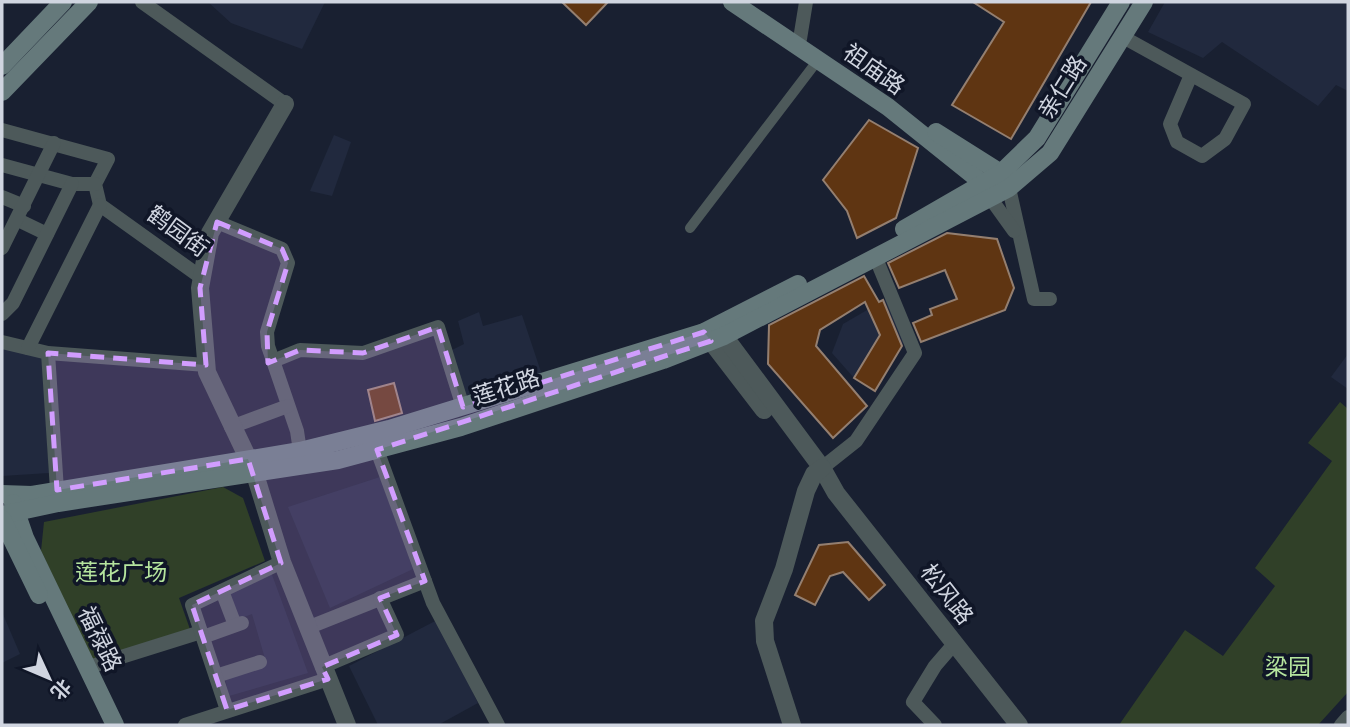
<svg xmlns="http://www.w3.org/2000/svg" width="1350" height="727" font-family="'Fira Sans','Noto Sans SC',sans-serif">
<rect width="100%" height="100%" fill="#192031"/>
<g fill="#21293e">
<polygon points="208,2 325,2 302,49 231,23"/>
<polygon points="1165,2 1348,2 1348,91 1336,85 1318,106 1222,42 1203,58 1148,32"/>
<polygon points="334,135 351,142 332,196 310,191"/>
<polygon points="886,299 905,341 875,391 854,378 832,353 843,324"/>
<polygon points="479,312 483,326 522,315 542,375 465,399 448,352 464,344 458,321"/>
<polygon points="2,348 42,356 49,473 2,476"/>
<polygon points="1348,354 1348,389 1331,377"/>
<polygon points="380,477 413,569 330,608 288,507"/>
<polygon points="271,572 308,673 229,696 225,678 266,662 252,614 236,620 226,593"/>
<polygon points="2,612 20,654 2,663"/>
<polygon points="437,620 478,703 438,725 378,725 349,666"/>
</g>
<g fill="#304028">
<polygon points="1340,402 1348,409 1348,692 1318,725 1119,725 1185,630 1223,656 1275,586 1255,568 1332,461 1308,443"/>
<polygon points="223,487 243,498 265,561 179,598 191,632 94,664 41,551 44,522"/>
</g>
<g fill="#5f3512" stroke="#947f70" stroke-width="2">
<polygon points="562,2 608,2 586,25"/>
<polygon points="973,2 1091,2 1011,139 952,105 1004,22"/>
<polygon points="869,120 918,148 896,218 857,238 847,211 823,180"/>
<polygon points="947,233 997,239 1014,288 1005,310 921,342 913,323 932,315 930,309 957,299 945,270 899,288 888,263"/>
<polygon points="864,276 879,302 883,300 902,346 875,391 854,378 880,335 865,302 820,330 816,346 867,406 833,438 768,364 769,325"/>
<polygon points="394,383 402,413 375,421 368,390"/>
<polygon points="848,542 885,585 869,600 843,572 830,576 815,605 795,595 819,545"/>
</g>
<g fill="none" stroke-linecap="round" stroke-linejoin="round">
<polyline stroke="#4d595a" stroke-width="10" points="690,228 818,60"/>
<g stroke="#4d595a" stroke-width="14">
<polyline points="142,2 285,104"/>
<polyline points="1123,37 1244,104 1225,139 1202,156 1177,142 1170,124 1191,75"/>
<polyline points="800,39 806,2"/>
<polyline points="2,130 108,159 95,184 100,205 202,278"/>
<polyline points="2,165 72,184 95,184"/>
<polyline points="1009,188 1034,299 1050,299"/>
<polyline points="2,197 24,206"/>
<polyline points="991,199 1014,231"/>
<polyline points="18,220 47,234"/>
<polyline points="217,222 282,249 288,263 267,332 268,346 297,431 300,451"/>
<polyline points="2,248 54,143"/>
<polyline points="2,314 13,303 72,184"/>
<polyline points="2,342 48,353 206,365"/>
<polyline points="28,348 100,205"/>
<polyline points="48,353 57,490"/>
<polyline points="273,361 300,350 363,353 438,327 463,407"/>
<polyline points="231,427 288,406"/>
<polyline points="377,450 433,603 498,725"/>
<polyline points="822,468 856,441 915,353 875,256"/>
<polyline points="222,591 235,625"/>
<polyline points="307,628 425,581"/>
<polyline points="203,637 242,623"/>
<polyline points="322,667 397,635 380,598"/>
<polyline points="86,668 201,632"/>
<polyline points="216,676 260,662"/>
<polyline points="227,710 192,605 282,562"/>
<polyline points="185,725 328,679"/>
<polyline points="935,725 913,702 935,666 954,644"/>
<polyline points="1341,725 1348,717"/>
</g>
<g stroke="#4d595a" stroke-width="18">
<polyline points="285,104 210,233 200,288 207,372 254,471 282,562 347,725"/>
<polyline points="704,332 764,410"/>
<polyline points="724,336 822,468 836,493 1019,725"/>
<polyline points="792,725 765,641 764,621 784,569 806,491 814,474 822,468"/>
</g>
<g stroke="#65797b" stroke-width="18">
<polyline points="732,2 888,107 984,184 988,194"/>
<polyline points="2,66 63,2"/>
<polyline points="2,92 89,2"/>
<polyline points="936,132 1001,173"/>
<polyline points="904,229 1001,173 1037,138 1121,2"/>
<polyline points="2,494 32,495 300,451 389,429 704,332 798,284"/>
<polyline points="13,503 25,538 115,725"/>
<polyline points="2,515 58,503 338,460 461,427 663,360 724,336 1009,188 1050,153 1144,2"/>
<polyline points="2,519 39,595"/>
</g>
</g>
<path fill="#d19dfe" fill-opacity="0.2" stroke="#d19dfe" stroke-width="5" stroke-dasharray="14 9" stroke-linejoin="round" d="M 217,222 L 282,249 L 288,263 L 267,332 L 268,363 L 300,350 L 363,353 L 438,327 L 463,407 L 704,332 L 711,341 L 377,450 L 425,581 L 380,598 L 397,635 L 322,667 L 328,679 L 227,710 L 192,605 L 281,563 L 248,459 L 57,490 L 48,353 L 206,365 L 200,288 Z"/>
<g text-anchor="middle" stroke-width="7" stroke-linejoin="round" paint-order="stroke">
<g font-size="23" fill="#d0d5e0" stroke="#101627">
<text transform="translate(874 69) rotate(35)" y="8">祖庙路</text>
<text transform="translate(1062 87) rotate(-58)" y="8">亲仁路</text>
<text transform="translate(178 231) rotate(36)" y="8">鹤园街</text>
<text transform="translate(506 387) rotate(-18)" y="8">莲花路</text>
<text transform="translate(947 594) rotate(52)" y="8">松风路</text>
<text transform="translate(100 639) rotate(64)" y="8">福禄路</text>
</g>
<g font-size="23" fill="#b5e59e" stroke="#101627">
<text x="121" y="580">莲花广场</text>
<text x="1288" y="675">梁园</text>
</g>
</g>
<rect width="1350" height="727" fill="none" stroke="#d0d5e0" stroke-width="7"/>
<g transform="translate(49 678) rotate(134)" stroke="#101627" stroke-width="5" paint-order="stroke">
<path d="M0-5L12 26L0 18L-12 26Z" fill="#d0d5e0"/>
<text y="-10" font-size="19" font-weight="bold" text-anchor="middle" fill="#d0d5e0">北</text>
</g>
</svg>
